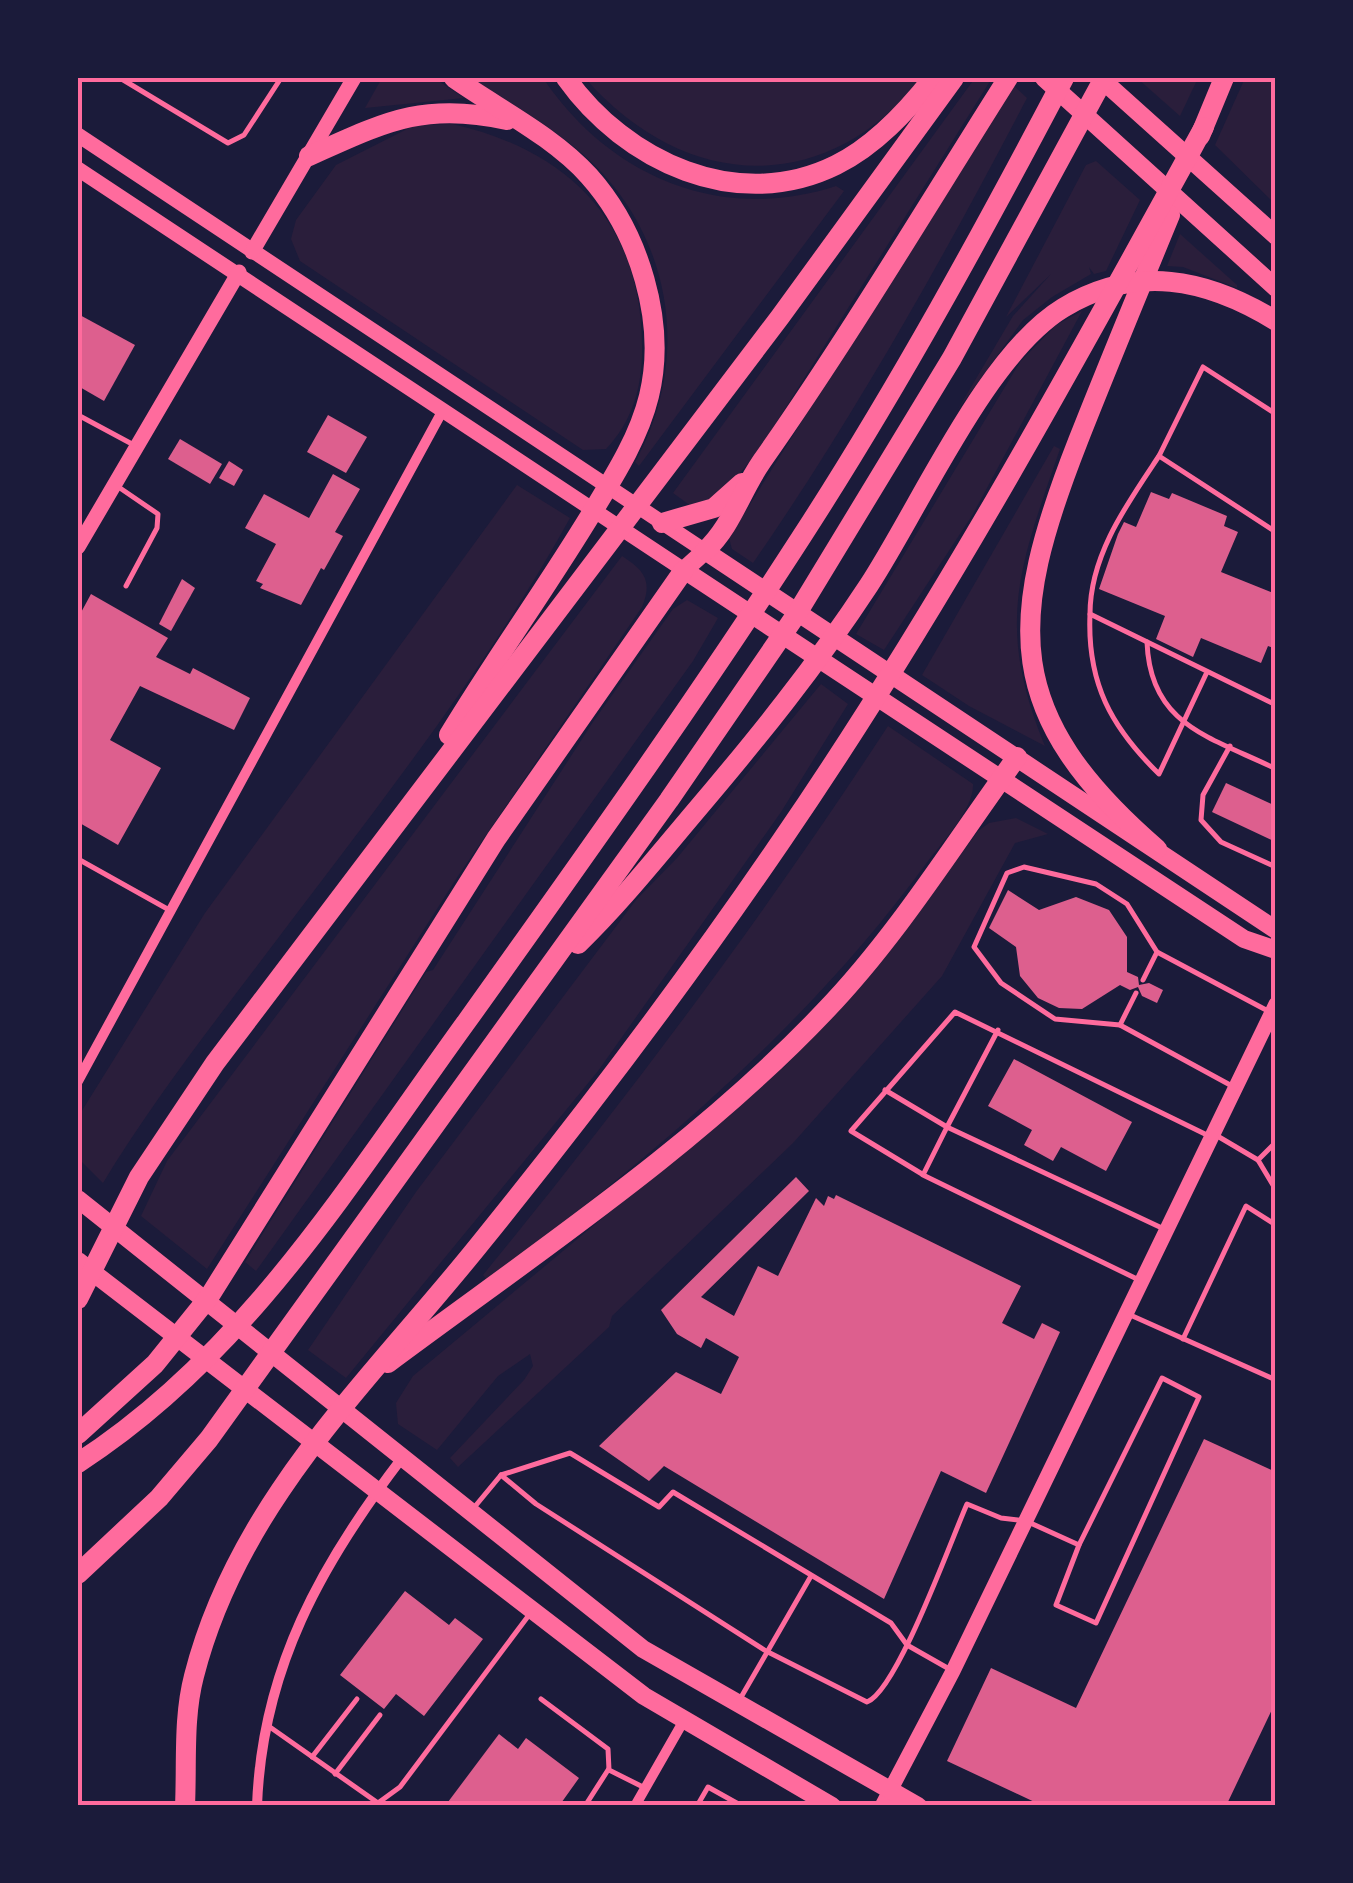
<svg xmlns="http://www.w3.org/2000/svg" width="1353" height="1883" font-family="Quicksand,sans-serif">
<rect width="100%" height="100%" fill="#1b1b3a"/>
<g fill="#2a1e3b">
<polygon points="382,78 434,78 464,98 365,108"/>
<path d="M 472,78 L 543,78 C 609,176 720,224 836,186 L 844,191 L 639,466 L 635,462 C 692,360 673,235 585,156 C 552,126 509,103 472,78 Z"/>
<path d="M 585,78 L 922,78 C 824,199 684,191 585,78 Z"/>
<path d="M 975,78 L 992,78 L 773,428 C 752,458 729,498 691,506 L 673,493 Z"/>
<polygon points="1137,78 1198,78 1180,116"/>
<polygon points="1245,78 1275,78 1275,204 1215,145"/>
<path d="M 1012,84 L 1027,98 C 944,257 854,417 753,563 L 732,549 L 729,538 Z"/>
<path d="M 452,124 C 568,150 641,222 642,345 C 643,384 633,421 606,449 L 583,450 L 300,261 L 291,239 L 296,220 L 336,165 L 415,125 Z"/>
<polygon points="1096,161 1140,200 1106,271 1094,274 1089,267 1091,274 1052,297 1023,320 957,411 1013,316 1051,274 1006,317 1086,165"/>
<polygon points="1180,234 1237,285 1237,288 1183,267 1167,266"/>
<polygon points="1082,311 973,514 884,650 856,634 1020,362 1056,325"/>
<path d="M 1054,446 L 1060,449 C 1019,568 995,624 1045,746 L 969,706 L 922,675 Z"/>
<path d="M 517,485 L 570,518 C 482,677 366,821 257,966 C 203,1037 149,1107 103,1183 L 78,1158 L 78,1117 L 205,913 Z"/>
<path d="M 622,556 C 644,570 653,581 642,607 L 458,876 L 207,1269 L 141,1216 L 167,1161 Z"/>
<polygon points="687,600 718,618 693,661 256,1271 245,1262 426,972 433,970 593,722 673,609"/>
<polygon points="821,684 848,704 781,812 598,1071 346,1378 308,1350 416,1192 636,900 677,858"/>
<path d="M 888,726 L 973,784 C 974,809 943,841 928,861 C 808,1026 651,1159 487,1280 L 483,1275 C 627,1099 764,916 888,726 Z"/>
<polygon points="1016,818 1048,834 1015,843 942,976 793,1143 612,1316 609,1327 458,1467 450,1458 524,1380 533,1366 530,1354 498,1376 437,1450 398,1424 396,1403 413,1376 785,1066 896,943 978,831 989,823"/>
</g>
<g fill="#dd5f8e">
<polygon points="78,314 135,345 104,401 78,386"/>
<polygon points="328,415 367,437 346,473 307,452"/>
<polygon points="180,439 222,464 210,484 168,459"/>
<polygon points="229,461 243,470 234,486 219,478"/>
<polygon points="333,474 360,489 335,532 343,536 324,570 321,568 301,605 260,588 263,584 256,581 276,544 245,528 264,494 309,518"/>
<polygon points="1151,492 1169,499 1172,493 1227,516 1224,526 1238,532 1221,572 1276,594 1276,649 1268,646 1261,663 1201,638 1193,657 1156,639 1165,616 1099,589 1118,534 1124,522 1136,527"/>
<polygon points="182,579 195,588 171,631 159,624"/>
<polygon points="91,594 168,638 156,657 190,674 193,668 250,698 234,730 140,686 110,740 161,768 118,845 78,822 78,618"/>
<polygon points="1226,783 1276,806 1276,842 1212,812"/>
<polygon points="1008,890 1039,910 1076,897 1109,910 1127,937 1127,972 1138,977 1139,985 1149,983 1163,990 1157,1003 1142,996 1138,987 1130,990 1120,985 1082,1009 1059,1008 1038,998 1020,976 1016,947 989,928"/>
<polygon points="1014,1059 1132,1122 1106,1171 1061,1147 1053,1161 1024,1145 1032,1130 988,1106"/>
<polygon points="796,1177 809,1191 701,1297 734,1316 758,1266 778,1276 816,1198 824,1206 828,1196 834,1199 836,1195 1021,1286 1002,1323 1034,1339 1042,1323 1060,1332 986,1493 941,1471 884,1599 664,1466 649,1481 599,1446 676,1372 721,1394 739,1357 706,1338 701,1348 677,1334 661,1310"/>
<polygon points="1204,1439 1276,1472 1276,1701 1226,1806 1043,1806 947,1761 991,1668 1076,1708"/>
<polygon points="405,1591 449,1625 455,1618 483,1639 424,1716 396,1694 384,1709 340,1675"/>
<polygon points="499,1734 518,1749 526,1738 579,1778 559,1806 445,1806"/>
</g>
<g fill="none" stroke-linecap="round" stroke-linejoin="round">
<g stroke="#ff6b9d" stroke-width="5">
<polyline points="120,78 228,143 244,135 281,78"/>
<polyline points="1276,414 1203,367 1159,456 1276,532"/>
<polyline points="78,415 132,444"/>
<polyline points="117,486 158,514 157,528 126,586"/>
<path d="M 1090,614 C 1090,555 1127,504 1159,456"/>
<path d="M 1147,642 C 1150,726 1211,737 1276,769"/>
<path d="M 1207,672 L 1159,774 C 1111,727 1087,683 1090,614 L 1276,705"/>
<polyline points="1230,746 1203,795 1201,820 1221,842 1276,867"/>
<polyline points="78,859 171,911"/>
<polyline points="1143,980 1157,952"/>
<polyline points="1120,1025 1136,993"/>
<polyline points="1232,1086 1120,1025 1055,1019 1001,983 974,947 1007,873 1024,867 1096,884 1127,904 1157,952 1268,1011"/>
<polyline points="885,1090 947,1127 998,1030"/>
<polyline points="1214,1134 1258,1160 1276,1142"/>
<polyline points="1258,1160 1276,1190"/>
<polyline points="922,1174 851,1131 955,1012 1207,1135"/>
<polyline points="1137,1279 923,1175 947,1127 1164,1229"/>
<polyline points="1128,1314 1276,1380"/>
<polyline points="1183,1339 1246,1206 1276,1225"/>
<polygon points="1162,1378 1199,1397 1096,1623 1056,1605 1079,1545"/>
<path d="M 501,1475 L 536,1504 L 766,1651 L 867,1702 C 897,1691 951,1540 967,1504 L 1001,1518 L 1026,1521 L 1079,1545"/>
<polyline points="472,1510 501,1475 570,1453 659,1507 673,1492 891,1623 907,1645 951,1670"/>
<polyline points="541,1699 608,1749 609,1770 645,1788"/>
<polyline points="740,1699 811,1576"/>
<polyline points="267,1725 378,1803 400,1787 529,1615"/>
<polyline points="312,1757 357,1699"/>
<polyline points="335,1774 380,1715"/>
<polyline points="585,1806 608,1770"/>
<polyline points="697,1806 708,1787 742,1806"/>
</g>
<g stroke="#ff6b9d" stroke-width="10">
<polyline points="78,1081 443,410"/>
<path d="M 257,1806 C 262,1669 321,1564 402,1458"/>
<polyline points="635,1806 683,1722"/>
</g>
<g stroke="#ff6b9d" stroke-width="15">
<polyline points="78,135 705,551"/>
<polyline points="78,169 684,570"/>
<polyline points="252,252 354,78"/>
<polyline points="78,547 239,272"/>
<polyline points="882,1806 953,1671 1276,1004"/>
</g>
<g stroke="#ff6b9d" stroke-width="18">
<polyline points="1044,78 1276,288"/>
<polyline points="1100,78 1276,236"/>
<polyline points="1276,930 705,551 684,570 1244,939 1276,950"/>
<polyline points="78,1199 643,1649 918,1806"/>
<polyline points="78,1261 644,1696 832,1806"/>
</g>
<g stroke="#ff6b9d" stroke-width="20">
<path d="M 566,78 C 625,161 737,214 836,165 C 875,146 907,111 933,78"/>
<polyline points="1200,136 1224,78"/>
<path d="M 309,156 C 383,123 423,101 507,120"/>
<polyline points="662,523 714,508 742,483"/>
<path d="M 705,551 C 732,526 741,491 762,461 C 849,337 927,206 1008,78"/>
<path d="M 449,735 C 495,659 547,587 593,511 C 615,475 639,437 649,396 C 667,322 639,232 589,176 C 553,136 498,109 454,78"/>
<path d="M 1157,849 C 1001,714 1007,622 1078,441 C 1108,365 1139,290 1170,215"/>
<path d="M 578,944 C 620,903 656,858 694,813 C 756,740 816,666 869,585 C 920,507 986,355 1063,308 C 1136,264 1206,278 1276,321"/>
<polyline points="78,1299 139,1177 215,1063 780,317 954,78"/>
<path d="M 388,1363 C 537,1252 697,1146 825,1011 C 898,935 955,842 1017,757"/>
<polyline points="78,1434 155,1364 209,1297 496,839 684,570"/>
<path d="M 78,1463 C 247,1354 351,1181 467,1021 C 582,860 697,699 804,533 C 899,386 983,232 1064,78"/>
<polyline points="78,1574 159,1498 209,1439 669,800 796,615 952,358 1104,78"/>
<path d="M 185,1806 C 187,1763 183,1718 194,1676 C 239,1499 373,1378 483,1240 C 588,1110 688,978 782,840 C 939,611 1071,369 1204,127"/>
</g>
</g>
<rect width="1353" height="1883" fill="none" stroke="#1b1b3a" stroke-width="160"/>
<rect x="80" y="80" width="1193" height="1723" fill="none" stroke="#ff6b9d" stroke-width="4"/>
</svg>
